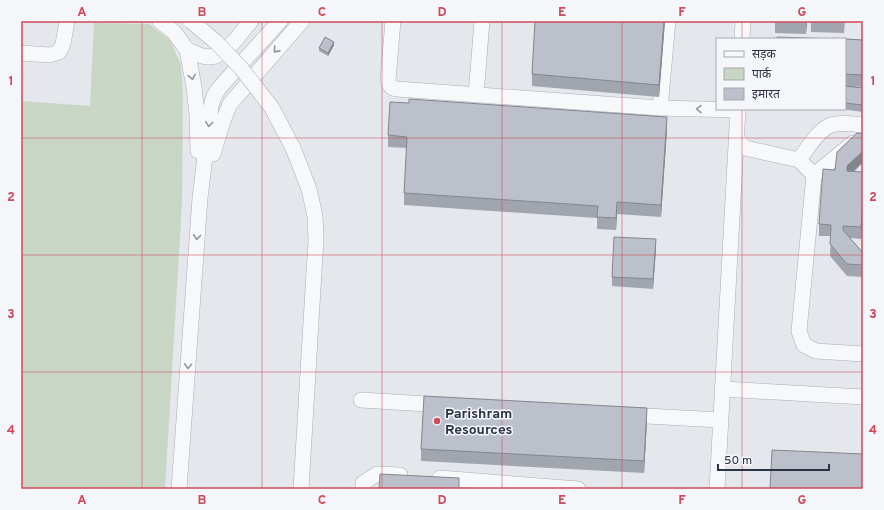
<svg xmlns="http://www.w3.org/2000/svg" width="884" height="510" font-family="Overpass,'Noto Sans Devanagari',sans-serif">
<rect width="100%" height="100%" fill="#e4e7ec"/>
<polygon fill="#c9d6c5" points="94,23 149,24 170,40 181,65 183,95 182,203 165,489 21,489 21,101 90,106"/>
<g fill="none" stroke-linecap="round" stroke-linejoin="round">
<defs>
<g id="minor">
<polyline points="160,21 174,32 187,50 194,87 197,115 198,151"/>
<path d="M 393,21 L 388,80 C 389,86 391,88 397,89 L 660,108"/>
<polyline points="668,21 660,108 738,110"/>
<polyline points="742,39 743,21"/>
<polyline points="187,50 202,56 209,57 216,56 233,43 251,21"/>
<polyline points="21,53 50,55 59,52 63,44 67,21"/>
<polyline points="476,95 482,21"/>
<polyline points="737,139 745,148 799,160 814,175 799,331 804,345 816,351 863,354"/>
<polyline points="213,154 223,121 230,104 302,21"/>
<path d="M 799,160 C 807,149 818,130 831,125 C 841,122 853,124 863,125"/>
<polyline points="814,175 853,143"/>
<polyline points="722,389 863,397"/>
<polyline points="361,400 444,405"/>
<polyline points="628,415 720,420"/>
<polyline points="440,478 578,489"/>
<polyline points="179,489 200,198 211,106 214,96 220,87 280,21"/>
<polyline points="301,489 314,272"/>
<polyline points="363,489 363,483 377,474 400,475"/>
<polyline points="717,489 738,109"/>
</g>
</defs>
<use href="#minor" stroke="#a9aeb7" stroke-width="16"/>
<use href="#minor" stroke="#f7f8fa" stroke-width="15"/>
<defs>
<polyline id="minor-bridge" points="191,21 216,42 241,68 272,108 293,148 309,189 315,216 316,241 314,272"/>
</defs>
<use href="#minor-bridge" stroke="#a9aeb7" stroke-width="16" stroke-linecap="butt"/>
<use href="#minor-bridge" stroke="#f7f8fa" stroke-width="15"/>
</g>
<g fill="#a1a5ae">
<polygon points="535,21 665,21 659,97 532,86 532,74"/>
<polygon points="775,21 807,21 806,34 775,33"/>
<polygon points="811,21 845,21 844,33 811,32"/>
<polygon points="845,39 863,40 863,87 853,86 863,88 863,112 841,109 845,109"/>
<polygon points="334,45 328,56 319,51 319,48"/>
<polygon points="667,129 661,217 617,214 616,230 597,229 597,218 404,205 404,193 407,148 388,147 388,135"/>
<polygon points="863,134 863,162 854,172 863,172 863,214 861,239 850,238 863,253 863,277 847,276 830,256 831,236 819,236 819,224 835,170"/>
<polygon points="656,248 653,289 612,286 612,277"/>
<polygon points="647,420 644,473 421,461 421,449"/>
</g>
<g fill="#83868d">
<polygon points="664,21 665,21 659,97 659,85"/>
<polygon points="806,21 807,21 806,34"/>
<polygon points="334,42 334,45 328,56 328,53"/>
<polygon points="667,117 667,129 661,217 661,205"/>
<polygon points="863,151 863,162 847,177 847,166"/>
<polygon points="617,202 617,214 616,230 616,218"/>
<polygon points="863,202 863,214 861,239 861,227"/>
<polygon points="656,239 656,248 653,289 653,279"/>
<polygon points="647,408 647,420 644,473 644,461"/>
</g>
<g fill="#bbc0ca" stroke="#83868d">
<polygon points="535,21 664,21 659,85 532,74"/>
<polygon points="782,21 806,21 806,22"/>
<polygon points="325,37 334,42 328,53 319,48"/>
<polygon points="777,37 835,39 777,39"/>
<polygon points="845,39 863,40 863,75 845,74"/>
<polygon points="845,86 863,88 863,105 845,103"/>
<polygon points="409,99 667,117 661,205 617,202 616,218 597,217 598,206 404,193 407,137 388,135 390,102 409,103"/>
<polygon points="857,133 863,134 863,151 847,166 847,171 863,172 863,202 861,227 843,226 843,230 863,253 863,265 847,264 830,244 831,225 819,224 823,169 835,170 837,152"/>
<polygon points="614,237 656,239 653,279 612,277"/>
<polygon points="424,396 647,408 644,461 421,449"/>
<polygon points="772,450 863,454 863,489 770,489"/>
<polygon points="380,474 459,478 459,489 379,489"/>
</g>
<defs><path id="oneway-chevron" d="M-2-3.5L2.5 0L-2 3.5" fill="none" stroke-width="1.6" stroke-linecap="round" stroke-linejoin="round"/></defs>
<g stroke="#9196a0">
<use href="#oneway-chevron" transform="translate(276 50) rotate(132)"/>
<use href="#oneway-chevron" transform="translate(192 77) rotate(79)"/>
<use href="#oneway-chevron" transform="translate(699 109) rotate(-179)"/>
<use href="#oneway-chevron" transform="translate(209 124) rotate(97)"/>
<use href="#oneway-chevron" transform="translate(197 237) rotate(94)"/>
<use href="#oneway-chevron" transform="translate(188 366) rotate(94)"/>
</g>
<path fill="none" stroke="#d1495b" stroke-width="1" stroke-opacity="0.55" d="M 142,21 L 142,489M 262,21 L 262,489M 382,21 L 382,489M 502,21 L 502,489M 622,21 L 622,489M 742,21 L 742,39M 742,109 L 742,489M 21,138 L 863,138M 21,255 L 863,255M 21,372 L 863,372"/>
<circle fill="#d1495b" stroke="#f4f6f9" stroke-width="1.5" cx="437" cy="421" r="4"/>
<g text-anchor="middle" stroke-width="3" stroke-linejoin="round" paint-order="stroke">
<g font-size="14" font-weight="bold" fill="#2b3445" stroke="#f4f6f9" text-anchor="start">
<text x="445" y="418">Parishram<tspan x="445" dy="16">Resources</tspan></text>
</g>
</g>
<rect width="884" height="510" fill="none" stroke="#f4f6f9" stroke-width="44"/>
<rect x="716" y="38" width="130" height="72" fill="#f4f6f9" stroke="#a4a8b1"/>
<rect x="724" y="51" width="20" height="6" fill="#f7f8fa" stroke="#a4a8b1"/>
<text x="752" y="58" font-size="12" fill="#2b3445">सड़क</text>
<rect x="724" y="68" width="20" height="12" fill="#c9d6c5" stroke="#a4a8b1"/>
<text x="752" y="78" font-size="12" fill="#2b3445">पार्क</text>
<rect x="724" y="88" width="20" height="12" fill="#bbc0ca" stroke="#a4a8b1"/>
<text x="752" y="98" font-size="12" fill="#2b3445">इमारत</text>
<path d="M718 464v6h111v-6" fill="none" stroke="#2b3445" stroke-width="2"/>
<text x="724" y="464" font-size="12" fill="#2b3445" stroke="#f4f6f9" stroke-width="3" paint-order="stroke">50 m</text>
<rect x="22" y="22" width="840" height="466" fill="none" stroke="#d1495b" stroke-width="1.5"/>
<g font-size="13" text-anchor="middle" font-weight="bold" fill="#d1495b">
<text x="82" y="16">A</text>
<text x="202" y="16">B</text>
<text x="322" y="16">C</text>
<text x="442" y="16">D</text>
<text x="562" y="16">E</text>
<text x="682" y="16">F</text>
<text x="802" y="16">G</text>
<text x="11" y="85">1</text>
<text x="873" y="85">1</text>
<text x="11" y="201">2</text>
<text x="873" y="201">2</text>
<text x="11" y="318">3</text>
<text x="873" y="318">3</text>
<text x="11" y="434">4</text>
<text x="873" y="434">4</text>
<text x="82" y="504">A</text>
<text x="202" y="504">B</text>
<text x="322" y="504">C</text>
<text x="442" y="504">D</text>
<text x="562" y="504">E</text>
<text x="682" y="504">F</text>
<text x="802" y="504">G</text>
</g>
</svg>
